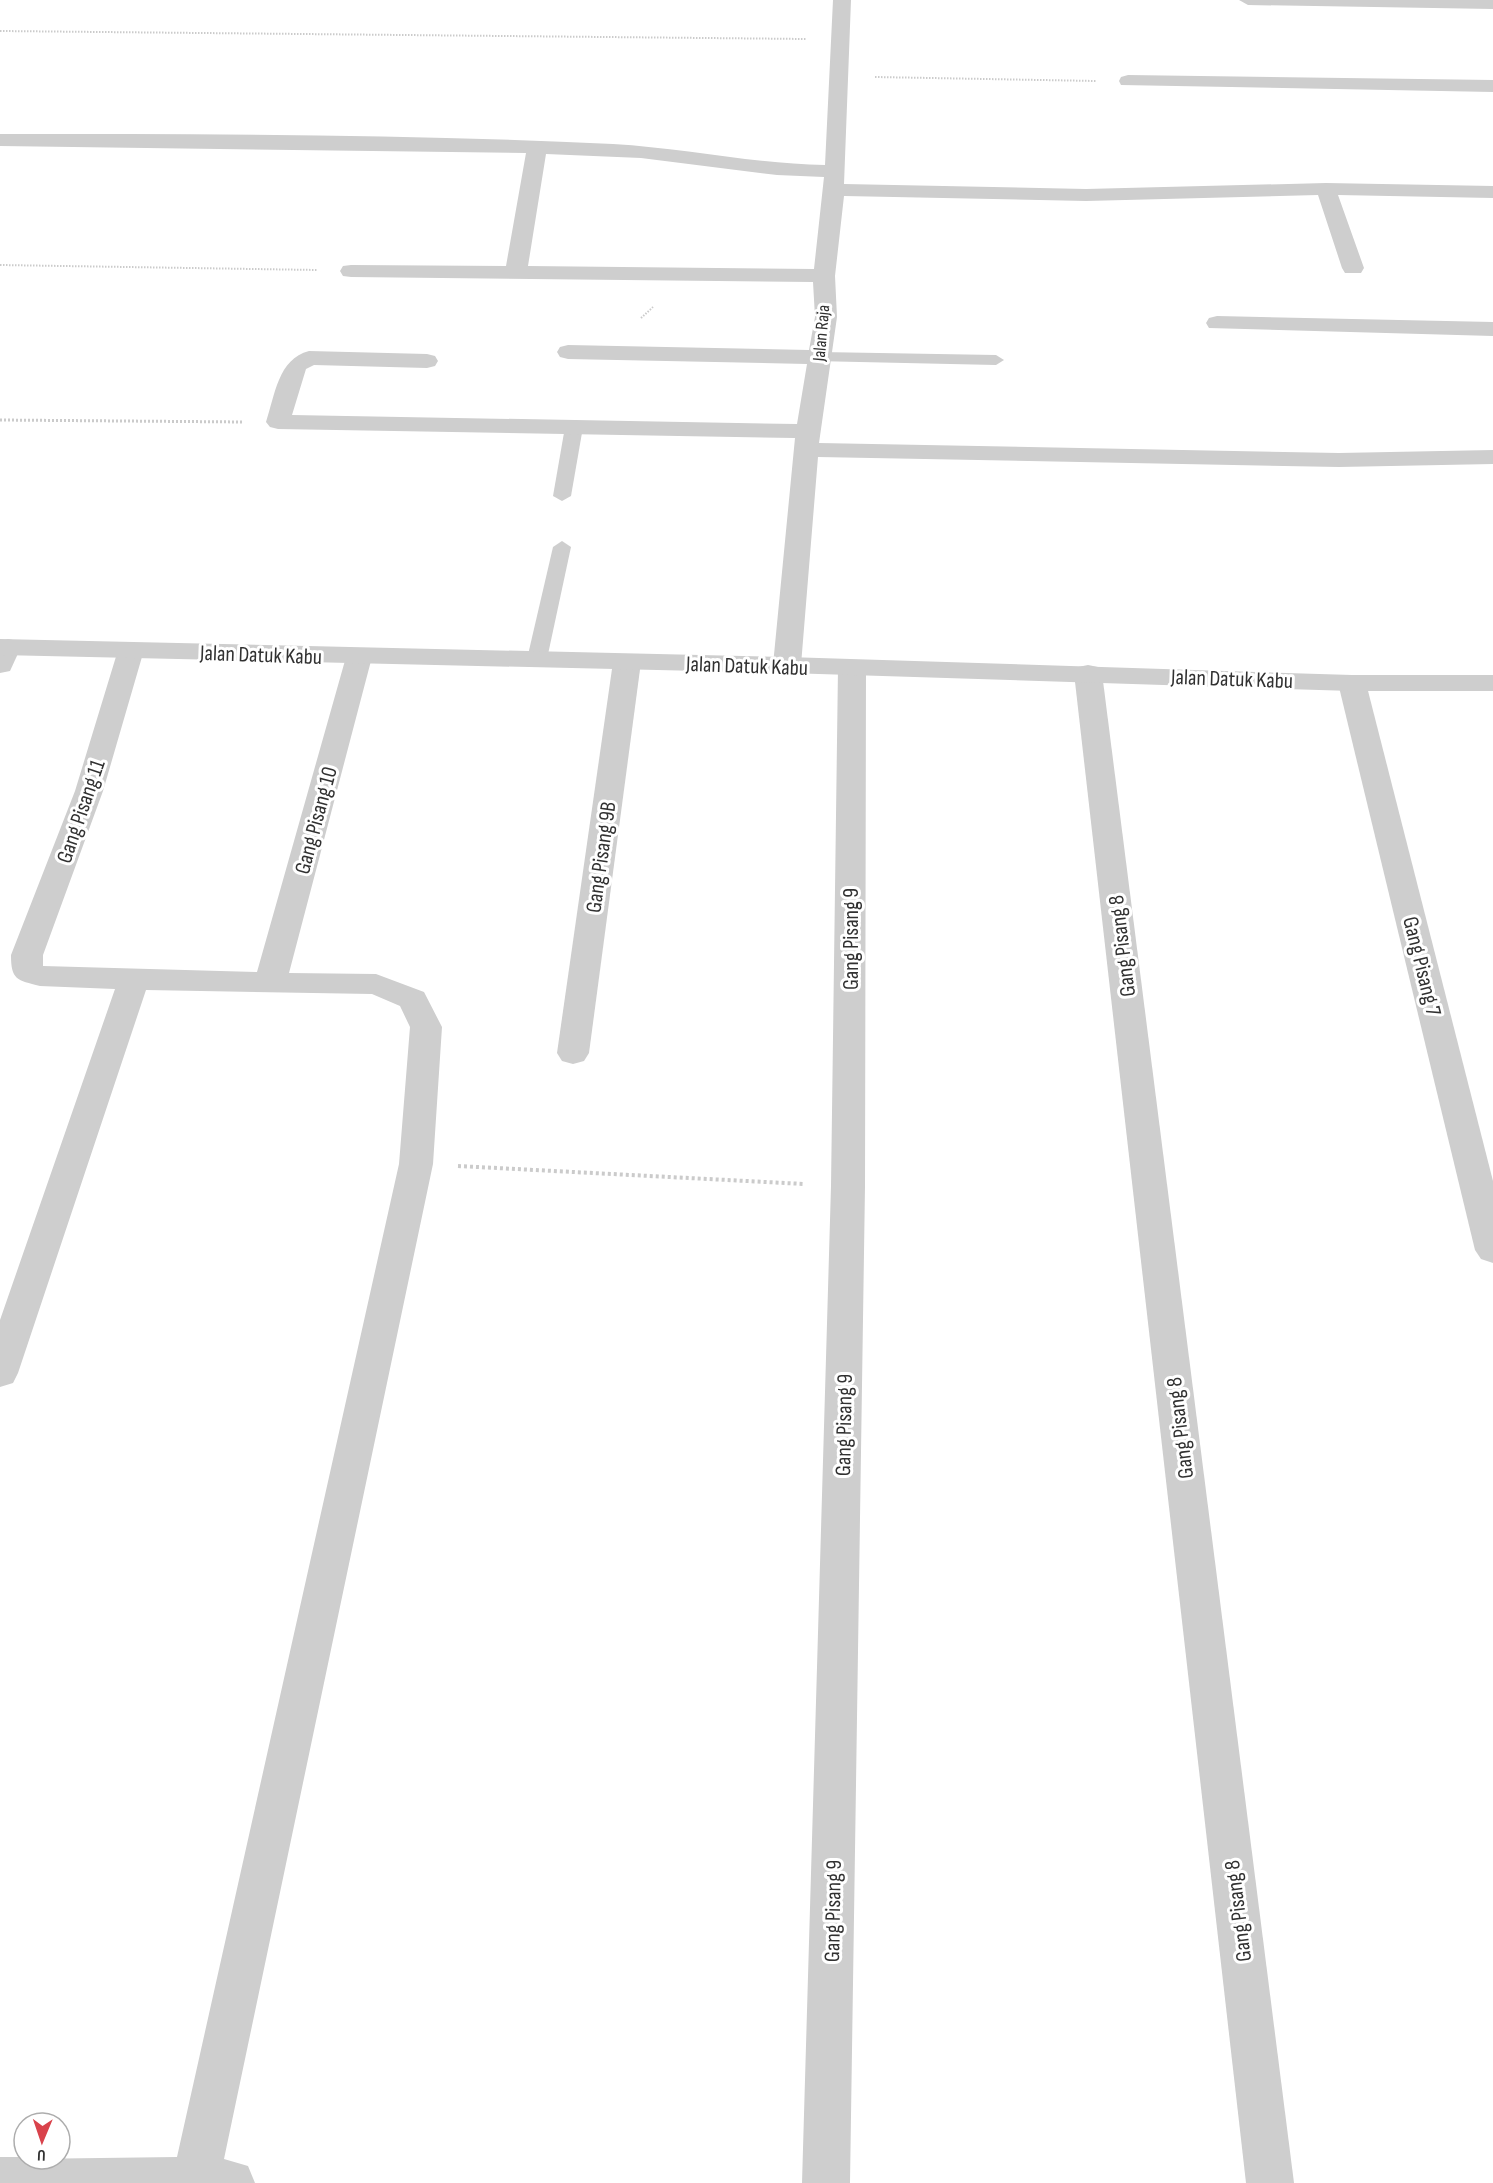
<svg xmlns="http://www.w3.org/2000/svg" width="1493" height="2183" font-family="'Sofia Sans Condensed',sans-serif">
<rect width="100%" height="100%" fill="#fff"/>
<g fill="none" stroke-linecap="round" stroke-linejoin="round">
<g stroke="#cbcbcb" stroke-width="2" stroke-dasharray="1.5 1.5" stroke-linecap="butt">
<polyline points="0,31 806,39"/>
<polyline points="875,77 1096,81"/>
<polyline points="0,265 317,270"/>
<polyline points="641,318 653,307"/>
</g>
<polyline stroke="#cbcbcb" stroke-width="3" stroke-dasharray="2 2" stroke-linecap="butt" points="0,420 244,422"/>
<polyline stroke="#cbcbcb" stroke-width="4" stroke-dasharray="3 3" stroke-linecap="butt" points="458,1166 804,1184"/>
<g fill="#cecece" fill-rule="evenodd">
<polygon points="820,352 996,355 1004,360 996,365 814,361 812,357"/>
<polygon points="574,422 583,427 571,496 562,501 553,496 565,427"/>
<polygon points="562,541 571,547 547,659 537,665 527,659 553,547"/>
</g>
<g fill="#cecece" fill-rule="evenodd">
<path d="M 833,0 L 851,0 L 844,184 L 1086,189 L 1326,183 L 1493,186 L 1493,198 L 1338,195 L 1364,268 L 1361,273 L 1345,273 L 1342,268 L 1318,195 L 1086,201 L 844,196 L 835,276 L 837,317 L 819,443 L 1339,453 L 1493,450 L 1493,464 L 1339,467 L 818,457 L 801,665 L 797,671 L 787,673 L 777,671 L 773,665 L 795,438 L 278,429 L 270,427 L 266,422 C 275,395 278,359 309,351 L 427,354 L 435,356 L 438,361 L 435,366 L 427,368 L 314,365 L 306,369 L 292,415 L 797,424 L 807,364 L 568,359 L 560,357 L 557,352 L 560,347 L 568,345 L 809,350 L 815,317 L 813,282 L 351,277 L 343,276 L 340,271 L 343,266 L 351,265 L 506,266 L 526,153 L 0,146 L 0,134 C 204,134 409,134 613,144 C 684,148 754,164 825,165 ZM 546,154 L 641,158 L 777,175 L 824,177 L 814,269 L 528,266 Z"/>
<polygon points="1239,0 1493,0 1493,9 1248,5"/>
<polygon points="1128,75 1493,80 1493,92 1121,85 1119,81 1121,77"/>
<polygon points="1217,316 1493,322 1493,336 1209,328 1206,323 1209,318"/>
<polygon points="8,639 17,641 21,647 10,671 0,673 0,641"/>
<path d="M 131,642 L 140,644 L 144,650 L 103,791 L 43,955 L 43,966 L 257,972 L 346,657 L 349,651 L 359,649 L 369,651 L 372,657 L 289,973 L 376,974 L 424,992 L 442,1027 L 433,1164 L 224,2159 L 248,2166 L 255,2183 L 0,2183 L 0,2157 L 24,2157 L 24,2159 L 177,2157 L 399,1164 L 410,1027 L 400,1006 L 372,994 L 146,990 L 18,1373 L 13,1383 L 0,1387 L 0,1320 L 115,989 L 40,986 C 17,980 11,980 11,955 L 75,791 L 118,650 L 122,644 Z"/>
<polygon points="627,654 637,656 641,662 589,1053 584,1061 573,1064 562,1061 557,1053 613,662 617,656"/>
<polygon points="852,660 862,662 866,668 865,1186 850,2183 802,2183 831,1186 838,668 842,662"/>
<polygon points="1088,665 1098,667 1102,673 1294,2183 1246,2183 1074,673 1078,667"/>
<polygon points="1352,675 1362,677 1366,683 1493,1181 1493,1263 1481,1259 1475,1250 1338,683 1342,677"/>
</g>
<polygon fill="#cecece" fill-rule="evenodd" points="0,639 787,657 1352,675 1493,675 1493,691 1352,691 787,673 0,655"/>
</g>
<g text-anchor="middle" stroke-width="6" stroke-linejoin="round" paint-order="stroke">
<g font-size="18" fill="#313131" stroke="#fff">
<text transform="translate(821 333) rotate(-85)" y="6">Jalan Raja</text>
</g>
<g font-size="22" fill="#313131" stroke="#fff">
<text transform="translate(261 654) rotate(2)" y="8">Jalan Datuk Kabu</text>
<text transform="translate(747 665) rotate(2)" y="8">Jalan Datuk Kabu</text>
<text transform="translate(1232 678) rotate(2)" y="8">Jalan Datuk Kabu</text>
<text transform="translate(80 811) rotate(-71)" y="8">Gang Pisang 11</text>
<text transform="translate(315 820) rotate(-75)" y="8">Gang Pisang 10</text>
<text transform="translate(600 857) rotate(-82)" y="8">Gang Pisang 9B</text>
<text transform="translate(850 939) rotate(-90)" y="8">Gang Pisang 9</text>
<text transform="translate(1121 946) rotate(-97)" y="8">Gang Pisang 8</text>
<text transform="translate(1423 966) rotate(76)" y="8">Gang Pisang 7</text>
<text transform="translate(843 1425) rotate(-89)" y="8">Gang Pisang 9</text>
<text transform="translate(1179 1428) rotate(-97)" y="8">Gang Pisang 8</text>
<text transform="translate(832 1911) rotate(-89)" y="8">Gang Pisang 9</text>
<text transform="translate(1237 1911) rotate(-97)" y="8">Gang Pisang 8</text>
</g>
</g>
<g transform="translate(42 2141) rotate(182)"><circle r="28" fill="#ffffff" stroke="#adadad" stroke-width="1.5"/>
<path d="M0-4.5L10 22L0 15L-10 22Z" fill="#d9424b"/>
<text y="-9" font-size="16" font-weight="bold" text-anchor="middle" fill="#313131">U</text>
</g>
</svg>
